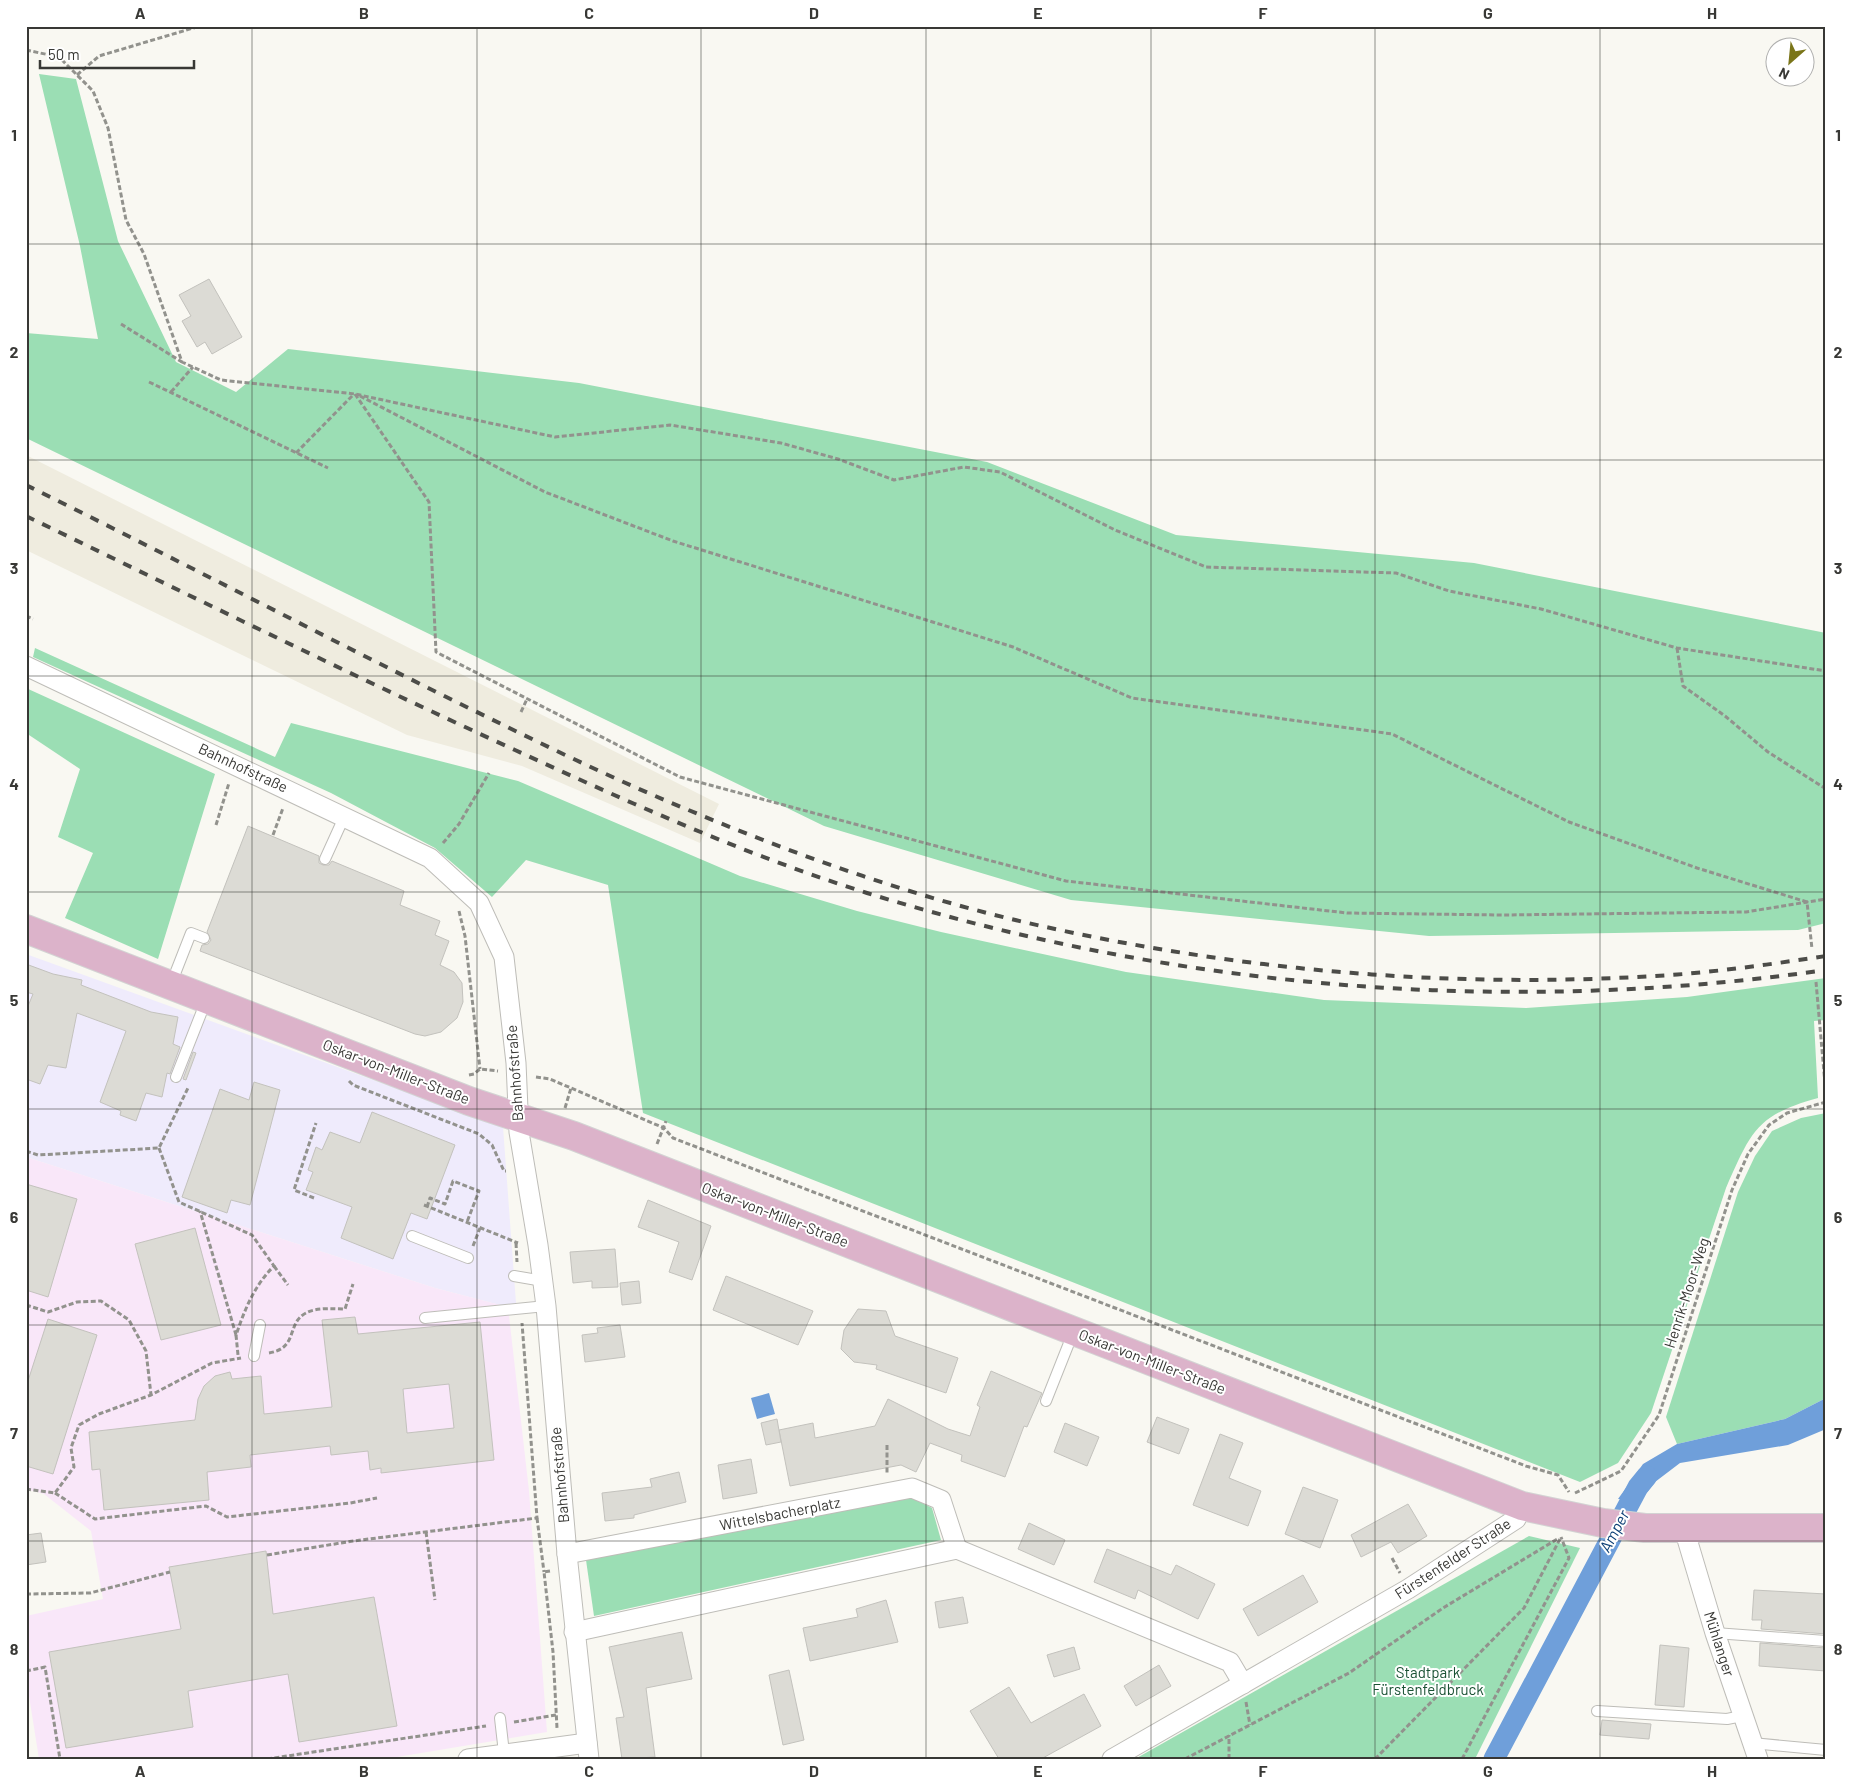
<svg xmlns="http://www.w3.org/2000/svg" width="1852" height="1785" font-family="Barlow,sans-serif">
<rect width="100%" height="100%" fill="#f9f8f2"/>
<polygon fill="#efebfc" points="26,954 503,1127 516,1303 508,1307 435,1288 26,1157"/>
<polygon fill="#efecdf" points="26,455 719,804 700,843 522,766 407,735 26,550"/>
<polygon fill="#f9e7f9" points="26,1157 435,1288 508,1307 529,1491 547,1732 385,1759 39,1759 26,1677 26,1616 103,1599 91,1531 44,1494 26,1489"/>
<g fill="#9bdeb4">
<polygon points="39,74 76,79 118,241 176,362 236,392 288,349 579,383 987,462 1176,535 1474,563 1826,633 1826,923 1798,930 1429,936 1071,900 824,826 26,438 26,333 98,339 80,246"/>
<path d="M 35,648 L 275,757 L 291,723 L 518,781 L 740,876 L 857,911 L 941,932 L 1126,972 L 1324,1000 L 1526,1008 L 1687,997 L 1826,978 L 1826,1020 L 1814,1021 L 1818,1098 C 1756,1115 1751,1132 1726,1188 L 1651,1413 L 1618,1463 L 1580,1482 L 643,1113 L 608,885 L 526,860 L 492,897 L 435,848 L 331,793 L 33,657 Z"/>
<polygon points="26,688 215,774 158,959 65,918 93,853 58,837 80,769 26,733"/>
<polygon points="1826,1113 1826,1398 1785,1419 1677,1444 1666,1417 1738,1192 1755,1156 1772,1131 1801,1118"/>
<polygon points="911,1497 932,1508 941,1540 594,1616 586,1560"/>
<polygon points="1529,1536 1580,1548 1475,1759 1135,1759"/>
</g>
<g fill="#6f9fda">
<polygon points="769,1393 775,1414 757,1419 751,1398"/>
<polygon points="1826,1398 1826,1429 1788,1445 1680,1463 1655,1482 1641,1500 1618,1499 1643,1464 1677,1444 1785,1419"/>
</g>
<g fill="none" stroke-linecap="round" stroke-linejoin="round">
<polyline stroke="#6f9fda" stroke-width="21" points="1494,1759 1638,1487 1647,1476"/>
</g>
<g fill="#dcdbd5" stroke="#c3c2bd" fill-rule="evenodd">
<polygon points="209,279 242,337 212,354 205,342 197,347 182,321 191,316 179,295"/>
<polygon points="248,826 319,856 319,863 323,865 329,865 332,861 404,891 400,905 440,921 435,935 449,941 440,965 454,972 462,983 463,1002 457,1018 441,1032 425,1036 415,1034 200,951 202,945 208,944 211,940 207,932"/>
<polygon points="26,964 53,974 82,980 81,985 151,1012 178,1017 173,1044 180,1047 170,1074 167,1073 162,1097 146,1093 136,1121 120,1115 121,1111 100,1102 126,1031 77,1013 66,1068 48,1065 40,1084 26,1079 26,1011 33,994 26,992"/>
<polygon points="193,1052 196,1053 186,1080 183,1079"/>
<polygon points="254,1082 280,1090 250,1205 231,1200 227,1213 182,1197 220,1089 249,1100"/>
<polygon points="372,1112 455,1145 427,1219 411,1213 393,1259 341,1238 352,1207 306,1190 313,1172 308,1170 316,1147 322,1150 330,1132 360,1143"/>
<polygon points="26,1184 77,1199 48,1297 26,1290"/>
<polygon points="648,1200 711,1226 692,1280 669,1272 679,1242 638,1227"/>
<polygon points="195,1228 221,1325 161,1340 135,1244"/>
<polygon points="615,1249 618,1287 592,1288 592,1281 573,1283 570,1252"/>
<polygon points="726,1276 813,1311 798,1345 713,1310"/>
<polygon points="639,1281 641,1303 622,1305 620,1283"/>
<polygon points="858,1309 886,1311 895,1336 958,1358 946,1393 876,1369 877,1365 854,1362 841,1349 844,1330"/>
<path d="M 355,1317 L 358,1334 L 480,1322 L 494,1460 L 381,1473 L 381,1468 L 370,1470 L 368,1451 L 331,1455 L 330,1446 L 250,1455 L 251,1467 L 207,1472 L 209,1500 L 104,1510 L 100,1469 L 92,1470 L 89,1432 L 195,1420 L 198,1399 L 204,1386 L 215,1376 L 230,1372 L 232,1379 L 261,1376 L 264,1414 L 332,1407 L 322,1320 ZM 449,1384 L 454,1428 L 407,1433 L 403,1389 Z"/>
<polygon points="48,1319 97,1335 53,1474 26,1466 26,1387"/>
<polygon points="620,1325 625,1357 585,1362 582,1335 598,1333 597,1328"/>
<polygon points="991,1371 1042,1393 1027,1427 1024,1426 1005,1477 961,1461 962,1455 930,1443 916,1472 901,1465 790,1486 779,1430 813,1423 815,1438 875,1426 888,1399 948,1429 970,1436 980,1407 977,1405"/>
<polygon points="1157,1417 1189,1429 1179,1454 1147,1442"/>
<polygon points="777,1419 781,1442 766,1445 761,1423"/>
<polygon points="1065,1423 1099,1437 1087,1466 1054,1452"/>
<polygon points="1220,1434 1243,1443 1229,1478 1261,1491 1248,1526 1193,1505"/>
<polygon points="751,1459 757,1493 723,1499 718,1465"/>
<polygon points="679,1472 686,1502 634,1515 634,1518 605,1521 602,1493 652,1487 650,1479"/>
<polygon points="1303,1487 1338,1500 1320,1548 1285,1534"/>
<polygon points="1408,1504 1427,1536 1398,1553 1391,1542 1361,1557 1351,1535"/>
<polygon points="1029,1523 1065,1540 1054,1565 1018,1549"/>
<polygon points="41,1533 46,1562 26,1565 26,1535"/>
<polygon points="1107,1549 1171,1575 1176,1565 1215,1584 1198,1619 1138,1590 1135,1599 1094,1582"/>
<polygon points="266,1551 273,1614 374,1597 397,1726 299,1742 288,1674 188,1691 193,1727 66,1748 49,1652 181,1629 169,1567"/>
<polygon points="1303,1575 1318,1602 1258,1636 1243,1609"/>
<polygon points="1754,1590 1826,1594 1826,1634 1761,1629 1762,1620 1752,1620"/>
<polygon points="963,1597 968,1623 939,1628 935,1602"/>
<polygon points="886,1600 898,1642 810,1661 803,1628 858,1617 856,1609"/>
<polygon points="682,1632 692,1679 646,1688 655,1757 622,1759 616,1718 624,1717 609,1647"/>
<polygon points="1760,1643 1826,1648 1826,1671 1759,1666"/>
<polygon points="1660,1645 1689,1648 1684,1707 1655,1705"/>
<polygon points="1074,1647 1080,1669 1054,1677 1047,1655"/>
<polygon points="1159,1665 1171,1686 1136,1706 1124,1686"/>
<polygon points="789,1670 804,1740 783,1745 769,1675"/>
<polygon points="1009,1687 1031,1723 1084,1694 1101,1726 1041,1759 999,1759 970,1711"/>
<polygon points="1602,1720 1651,1724 1649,1739 1600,1735"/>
</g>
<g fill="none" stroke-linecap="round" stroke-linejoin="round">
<defs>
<g id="service">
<polyline points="325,859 345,815"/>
<polyline points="171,984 191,933 204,938"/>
<polyline points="176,1077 206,1001"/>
<polyline points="412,1236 468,1258"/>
<polyline points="514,1276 543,1281"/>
<polyline points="425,1318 546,1306"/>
<polyline points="254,1356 260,1325"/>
<polyline points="1046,1401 1073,1333"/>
<polyline points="1715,1633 1826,1641"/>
<polyline points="1597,1711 1727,1719 1742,1716"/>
<polyline points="500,1718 504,1753"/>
<polyline points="1752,1743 1826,1750"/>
</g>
<g id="minor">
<polyline points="26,666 430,858 479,903 504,957 516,1063 519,1132 538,1245 546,1306 567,1554 589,1759"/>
<polyline points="1684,1529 1715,1633 1758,1759"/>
<polyline points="567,1554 912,1488 941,1500 957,1549"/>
<polyline points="574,1632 957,1549 1230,1662 1243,1684"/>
<polyline points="468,1759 587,1743"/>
<polyline points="1112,1759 1408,1589 1516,1519 1522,1506"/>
</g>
<polyline id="primary" points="26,929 469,1101 574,1136 1522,1506 1603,1523 1645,1528 1826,1528"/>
</defs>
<use href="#service" stroke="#bebdb8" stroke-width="12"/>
<use href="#minor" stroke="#bebdb8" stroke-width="21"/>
<use href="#primary" stroke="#d3d3d3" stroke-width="30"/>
<g stroke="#92928d" stroke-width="3" stroke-dasharray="5 2.5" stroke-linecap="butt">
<polyline points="26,50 59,57 93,91 108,128 126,220 144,254 182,362 221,380 355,394 555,437 670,425 781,443 838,459 894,480 964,467 1000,472 1115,530 1206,567 1396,573 1449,591 1541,609 1677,648 1826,671"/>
<polyline points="77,75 99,56 200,26"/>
<polyline points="121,324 182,362"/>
<polyline points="149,382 328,468"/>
<polyline points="171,392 193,367"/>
<polyline points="355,394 429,502 436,652 680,777 1066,881 1347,913 1502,915 1746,912 1826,899"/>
<polyline points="360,396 545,492 673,541 1013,647 1132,698 1392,734 1569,822 1697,868 1807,902 1812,949"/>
<polyline points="296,453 354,394"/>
<polyline points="26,616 33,619"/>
<polyline points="1677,648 1683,686 1725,716 1768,752 1826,789"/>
<polyline points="521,712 527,699"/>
<polyline points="216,825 229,783"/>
<polyline points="273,835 283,808"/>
<polyline points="443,843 459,824 489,773"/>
<polyline points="459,911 465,936 480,1069"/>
<polyline points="1816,982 1826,1095"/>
<polyline points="469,1075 474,1074 480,1069 498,1071"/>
<polyline points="536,1077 550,1079 664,1128 673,1138 1526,1466 1558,1475 1569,1492"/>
<polyline points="349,1081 353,1085 479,1134 492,1145 504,1171 506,1171"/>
<polyline points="565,1108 571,1088"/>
<polyline points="657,1144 666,1121"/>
<path d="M 159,1148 L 179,1202 L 252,1235 L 274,1266 C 254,1286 245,1309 236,1335 L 200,1211"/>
<polyline points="26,1151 38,1155 159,1148 188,1088"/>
<polyline points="314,1198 294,1190 316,1123"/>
<polyline points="424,1205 518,1243"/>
<polyline points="427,1207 430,1198 445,1204 453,1181 479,1191 467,1222"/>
<polyline points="516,1243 517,1262"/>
<polyline points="473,1246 480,1228"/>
<polyline points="274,1266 288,1285"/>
<polyline points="26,1305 48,1312 77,1302 101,1301 129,1320 146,1351 151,1395"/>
<polyline points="236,1335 238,1355"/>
<path d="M 269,1353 C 299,1348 286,1323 306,1313 C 317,1307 333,1309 345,1309 L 353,1284"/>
<polyline points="887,1445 887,1474"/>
<polyline points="26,1489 55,1493 74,1467 71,1448 79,1425 99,1414 151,1395 212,1363 241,1358"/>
<polyline points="55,1493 95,1519 206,1506 227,1517 350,1503 377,1498"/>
<polyline points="1575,1493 1621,1471 1659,1415 1732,1190 1748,1154 1769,1125 1787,1113 1826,1102"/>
<polyline points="537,1518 544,1572"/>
<polyline points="426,1532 435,1600"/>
<polyline points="267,1555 353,1541 537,1518 522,1323"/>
<polyline points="1392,1558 1400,1573"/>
<polyline points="550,1571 544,1572 553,1652 557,1728"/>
<polyline points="26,1594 90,1593 170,1572"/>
<polyline points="26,1671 45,1667 60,1759"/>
<polyline points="1246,1702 1250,1725"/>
<polyline points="514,1722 556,1715"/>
<polyline points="267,1759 486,1726"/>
<polyline points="1185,1759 1349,1673 1443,1608 1559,1538"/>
<polyline points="1229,1759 1229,1735"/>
<polyline points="1375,1759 1524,1608 1561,1537"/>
<polyline points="1462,1759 1569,1558 1561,1537"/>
</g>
<use href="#service" stroke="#fff" stroke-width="10"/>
<use href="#minor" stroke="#fff" stroke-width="19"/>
<use href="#primary" stroke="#dcb3ca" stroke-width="28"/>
<g stroke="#4c4c48" stroke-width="4" stroke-dasharray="9 9" stroke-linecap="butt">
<path d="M 26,485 C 180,561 332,641 487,717 C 552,749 618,781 686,809 C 791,853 900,892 1011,919 C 1230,971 1459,991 1684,974 C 1731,970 1779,963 1826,956"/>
<path d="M 26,516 C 189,595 351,675 515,750 C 630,803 746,855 867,893 C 1177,989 1505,1016 1826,970"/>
</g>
</g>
<path fill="none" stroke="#383835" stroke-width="1" stroke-opacity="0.55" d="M 252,26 L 252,1759M 477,26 L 477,1759M 701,26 L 701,1759M 926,26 L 926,1759M 1151,26 L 1151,1759M 1375,26 L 1375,1759M 1600,26 L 1600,1759M 26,244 L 1826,244M 26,460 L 1826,460M 26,676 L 1826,676M 26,892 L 1826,892M 26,1109 L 1826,1109M 26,1325 L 1826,1325M 26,1541 L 1826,1541"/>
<g text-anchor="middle" stroke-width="4" stroke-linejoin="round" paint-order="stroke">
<g font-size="15" fill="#383835" stroke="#fff">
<text transform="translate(243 768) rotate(25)" y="5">Bahnhofstraße</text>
<text transform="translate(396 1072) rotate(21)" y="5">Oskar-von-Miller-Straße</text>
<text transform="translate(515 1073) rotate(-94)" y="5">Bahnhofstraße</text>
<text transform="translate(775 1215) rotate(21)" y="5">Oskar-von-Miller-Straße</text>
<text transform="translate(1687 1293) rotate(-72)" y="5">Henrik-Moor-Weg</text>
<text transform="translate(1152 1362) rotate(21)" y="5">Oskar-von-Miller-Straße</text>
<text transform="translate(560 1475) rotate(-95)" y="5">Bahnhofstraße</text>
<text transform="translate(780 1514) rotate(-11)" y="5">Wittelsbacherplatz</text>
<text transform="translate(1453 1559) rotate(-33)" y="5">Fürstenfelder Straße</text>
<text transform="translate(1719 1644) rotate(72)" y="5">Mühlanger</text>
</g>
<g font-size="15" fill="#1a5234" stroke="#fff">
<text x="1428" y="1678">Stadtpark<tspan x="1428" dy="17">Fürstenfeldbruck</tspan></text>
</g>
<g font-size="16" font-style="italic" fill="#0d4076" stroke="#fff">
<text transform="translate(1614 1531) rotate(-62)" y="6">Amper</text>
</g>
</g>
<rect width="1852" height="1785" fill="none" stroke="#ffffff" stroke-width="55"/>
<g transform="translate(1790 62) rotate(207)"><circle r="24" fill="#ffffff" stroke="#afafae"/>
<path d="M0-4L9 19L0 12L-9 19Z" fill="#7a7519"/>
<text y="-8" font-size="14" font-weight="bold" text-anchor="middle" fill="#383835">N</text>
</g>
<path d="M40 60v8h154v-8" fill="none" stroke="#383835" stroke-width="2.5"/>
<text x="48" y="60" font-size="15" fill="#383835" stroke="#ffffff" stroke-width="4" paint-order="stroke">50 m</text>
<rect x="28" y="28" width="1796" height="1730" fill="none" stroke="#383835" stroke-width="2"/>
<g font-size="16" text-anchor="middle" font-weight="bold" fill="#383835">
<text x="140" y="19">A</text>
<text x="364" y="19">B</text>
<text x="589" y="19">C</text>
<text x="814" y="19">D</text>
<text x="1038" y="19">E</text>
<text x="1263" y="19">F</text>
<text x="1488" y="19">G</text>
<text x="1712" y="19">H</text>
<text x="14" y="141">1</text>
<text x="1838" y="141">1</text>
<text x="14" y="358">2</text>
<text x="1838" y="358">2</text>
<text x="14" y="574">3</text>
<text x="1838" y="574">3</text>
<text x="14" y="790">4</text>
<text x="1838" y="790">4</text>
<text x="14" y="1006">5</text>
<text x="1838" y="1006">5</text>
<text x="14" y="1223">6</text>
<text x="1838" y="1223">6</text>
<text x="14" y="1439">7</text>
<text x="1838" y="1439">7</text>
<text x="14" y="1655">8</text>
<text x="1838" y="1655">8</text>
<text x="140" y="1777">A</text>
<text x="364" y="1777">B</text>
<text x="589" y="1777">C</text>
<text x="814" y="1777">D</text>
<text x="1038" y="1777">E</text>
<text x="1263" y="1777">F</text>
<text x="1488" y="1777">G</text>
<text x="1712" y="1777">H</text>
</g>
</svg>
